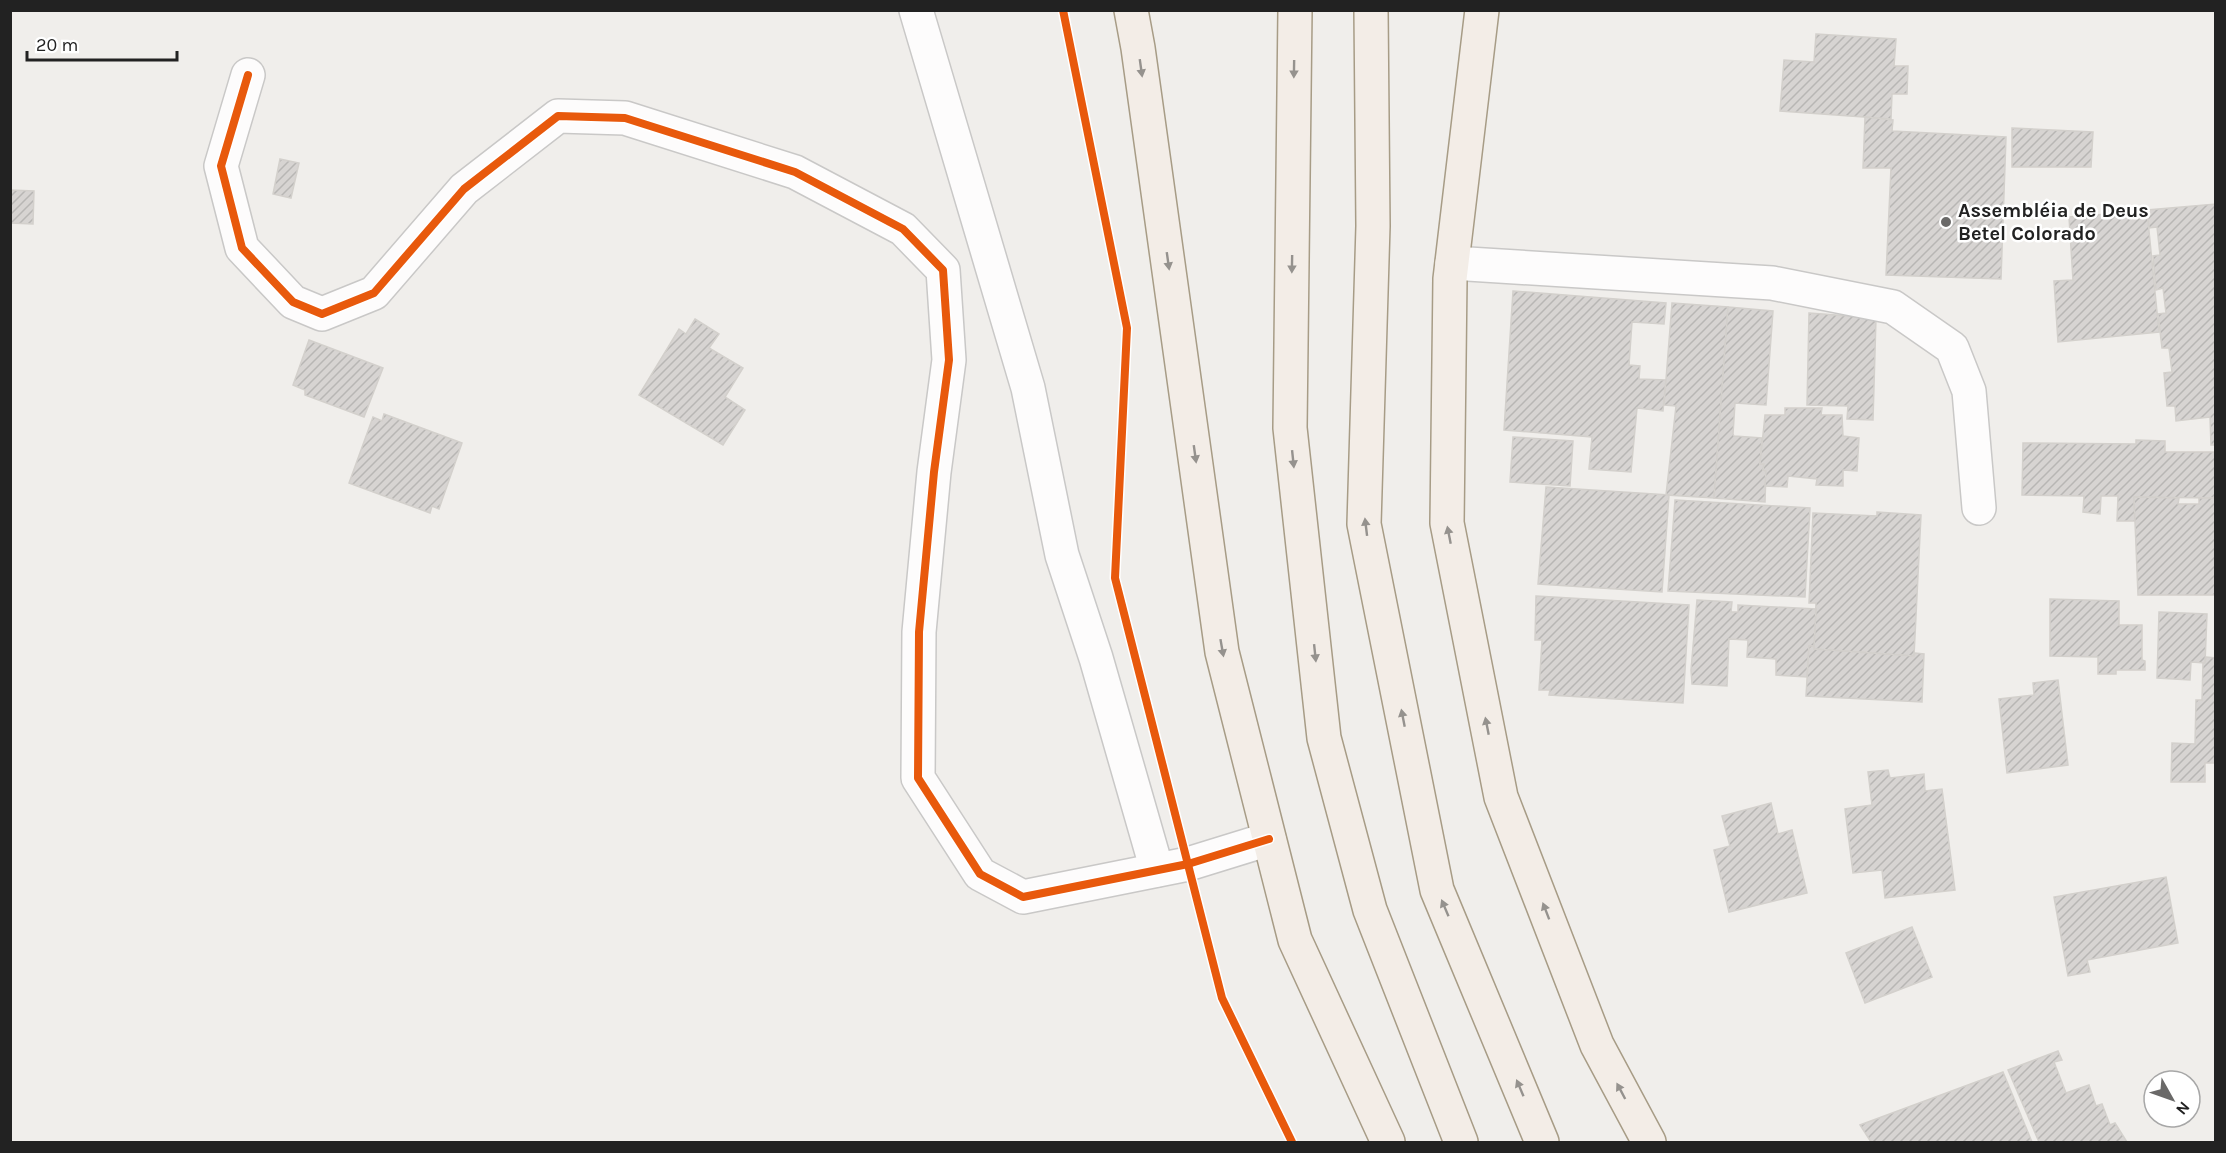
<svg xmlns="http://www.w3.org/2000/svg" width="2226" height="1153" font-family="Karla,sans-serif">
<defs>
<pattern id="building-hatch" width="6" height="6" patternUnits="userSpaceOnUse" patternTransform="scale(1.5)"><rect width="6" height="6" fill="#d7d4d2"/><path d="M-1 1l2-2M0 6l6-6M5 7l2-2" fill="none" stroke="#b8b6b4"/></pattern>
</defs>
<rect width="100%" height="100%" fill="#f0eeeb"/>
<g fill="url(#building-hatch)" stroke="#d3d0cc" stroke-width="1.5">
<polygon points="1816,34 1896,39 1894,66 1908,66 1907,94 1892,94 1891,119 1780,111 1784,60 1814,62"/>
<polygon points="1865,117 1893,120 1892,131 2006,137 2001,279 1886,275 1891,168 1863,168"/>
<polygon points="2012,128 2093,132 2091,167 2012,167"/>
<polygon points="280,159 299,163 291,198 273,194"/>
<polygon points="10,190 34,191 33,224 10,223"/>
<polygon points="2216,204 2216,445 2211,445 2210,417 2176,421 2175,406 2167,406 2164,373 2172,372 2169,348 2162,348 2158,314 2166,313 2163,288 2156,290 2153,256 2160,255 2157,227 2149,228 2147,210"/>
<polygon points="2147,211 2159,332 2058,342 2054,281 2073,280 2069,217"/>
<polygon points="1513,291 1666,303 1664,324 1632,322 1629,365 1640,366 1639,379 1666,380 1663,411 1637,408 1631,472 1589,469 1592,437 1504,430"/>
<polygon points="1672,303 1728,307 1714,498 1666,495 1676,406 1664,405"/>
<polygon points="1728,307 1773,311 1766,405 1735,403 1733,434 1734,436 1762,438 1760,464 1764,464 1763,470 1766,471 1765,502 1714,498"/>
<polygon points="1809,313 1876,318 1873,420 1847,419 1848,406 1807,405"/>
<polygon points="695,319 719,334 709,348 743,368 725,397 745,410 723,445 639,395 679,329 686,334"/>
<polygon points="309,340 383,368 364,417 305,395 305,390 293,385"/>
<polygon points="1785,408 1822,408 1821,415 1842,415 1843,436 1859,438 1857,471 1843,470 1843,486 1816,485 1817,479 1788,476 1787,487 1765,486 1766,471 1763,470 1764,464 1760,464 1765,415 1785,415"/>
<polygon points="384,414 462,443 439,509 432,506 430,513 349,483 373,417 382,421"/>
<polygon points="1513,437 1573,441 1570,486 1510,482"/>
<polygon points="2136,440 2165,441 2165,452 2215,452 2215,498 2134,497 2135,521 2117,521 2118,496 2101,496 2100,514 2083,512 2084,496 2022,495 2023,443 2136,444"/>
<polygon points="1546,487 1669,495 1662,592 1538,584"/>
<polygon points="2134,497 2179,498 2178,504 2199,504 2199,498 2216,498 2216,595 2138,595"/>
<polygon points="1675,500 1810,508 1805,597 1668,591"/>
<polygon points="1877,512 1921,515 1914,656 1814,649 1816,603 1809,603 1813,513 1877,516"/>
<polygon points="1536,596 1689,605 1683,703 1549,695 1550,690 1539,690 1542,640 1535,640"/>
<polygon points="2050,599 2119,601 2119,625 2142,625 2142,660 2145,661 2145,670 2116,670 2116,674 2098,674 2098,657 2050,656"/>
<polygon points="1697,600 1732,602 1731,612 1738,612 1738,605 1816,609 1814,646 1809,646 1807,677 1776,675 1776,659 1747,657 1748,640 1729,639 1727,686 1692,684 1691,670"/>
<polygon points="2159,612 2207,614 2205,663 2191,662 2190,680 2157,678"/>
<polygon points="1809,646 1814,646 1814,649 1914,656 1915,653 1924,654 1922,702 1806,696"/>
<polygon points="2206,657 2216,658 2216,763 2205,763 2205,782 2171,782 2172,743 2195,744 2196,700 2202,700 2203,663 2205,663"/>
<polygon points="2058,680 2068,765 2007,773 1999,699 2034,695 2033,683"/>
<polygon points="1888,770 1890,778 1924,774 1925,791 1942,789 1955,890 1885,898 1882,870 1853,873 1845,809 1872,805 1868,772"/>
<polygon points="1771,803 1778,834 1792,830 1807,893 1729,912 1714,850 1730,846 1722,816"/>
<polygon points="2166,877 2178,943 2087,960 2090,972 2068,976 2054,897"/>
<polygon points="1912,927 1932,977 1865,1003 1846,953"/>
<polygon points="2058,1051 2062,1060 2054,1062 2066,1093 2089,1085 2096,1106 2102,1104 2110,1125 2115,1123 2127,1142 2039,1142 2008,1070"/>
<polygon points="2003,1072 2032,1142 1871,1142 1860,1125"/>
</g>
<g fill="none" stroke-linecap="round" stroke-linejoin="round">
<defs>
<g id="street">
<polyline points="916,10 1028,388 1062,555 1096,658 1157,870"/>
<polyline points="248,75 221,166 242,248 293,302 322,314 374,293 464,189 558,116 625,118 795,172 903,229 943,270 949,360 934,472 919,632 918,778 980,874 1023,897 1188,864 1269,839"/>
<polyline points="1452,263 1772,283 1893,307 1952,348 1969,391 1979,508"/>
</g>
<g id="primary">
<polyline points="1131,10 1138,48 1222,652 1295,940 1388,1142"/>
<polyline points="1295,10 1290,428 1324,738 1370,910 1461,1142"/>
<polyline points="1371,10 1373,226 1364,524 1437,890 1542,1142"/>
<polyline points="1482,10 1450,279 1447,523 1501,797 1597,1045 1649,1142"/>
</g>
</defs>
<use href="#street" stroke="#c9c8c7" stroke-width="36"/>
<use href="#primary" stroke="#a79c86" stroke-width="36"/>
<use href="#street" stroke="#fdfcfc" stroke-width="33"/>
<use href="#primary" stroke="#f3ede7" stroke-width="33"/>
<defs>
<g id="cycleway">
<polyline points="1063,10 1127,328 1115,578 1222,998 1292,1142"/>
<polyline points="248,75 221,166 242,248 293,302 322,314 374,293 464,189 558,116 625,118 795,172 903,229 943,270 949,360 934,472 919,632 918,778 980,874 1023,897 1188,864 1269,839"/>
</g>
</defs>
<use href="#cycleway" stroke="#fff" stroke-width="11"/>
<use href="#cycleway" stroke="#e8590c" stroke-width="8"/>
</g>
<defs><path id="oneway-solid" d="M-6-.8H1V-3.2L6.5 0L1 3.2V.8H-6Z" transform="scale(1.5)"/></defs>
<g fill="#95928e">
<use href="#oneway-solid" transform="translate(1141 68) rotate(82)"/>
<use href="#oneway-solid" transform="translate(1294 69) rotate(91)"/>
<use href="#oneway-solid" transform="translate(1168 261) rotate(82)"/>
<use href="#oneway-solid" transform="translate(1292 264) rotate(91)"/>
<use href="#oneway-solid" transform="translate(1195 454) rotate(82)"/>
<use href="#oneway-solid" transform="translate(1293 459) rotate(84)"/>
<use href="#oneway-solid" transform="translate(1366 527) rotate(-97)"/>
<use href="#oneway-solid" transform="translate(1449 535) rotate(-101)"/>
<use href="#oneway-solid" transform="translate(1222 648) rotate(80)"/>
<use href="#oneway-solid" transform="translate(1315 653) rotate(84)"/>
<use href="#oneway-solid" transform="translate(1403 718) rotate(-101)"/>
<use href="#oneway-solid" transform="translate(1487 726) rotate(-101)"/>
<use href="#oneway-solid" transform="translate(1445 908) rotate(-113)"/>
<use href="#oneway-solid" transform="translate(1546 911) rotate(-111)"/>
<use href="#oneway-solid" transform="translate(1520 1088) rotate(-113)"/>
<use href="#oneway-solid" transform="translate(1621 1091) rotate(-118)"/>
</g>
<circle fill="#6a6968" stroke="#fff" stroke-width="2" cx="1946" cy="222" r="6"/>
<g text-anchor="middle" stroke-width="5" stroke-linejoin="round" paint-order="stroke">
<g font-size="20" font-weight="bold" fill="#222" stroke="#fff" text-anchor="start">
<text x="1958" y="217">Assembléia de Deus<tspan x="1958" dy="23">Betel Colorado</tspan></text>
</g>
</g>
<rect width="2226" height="1153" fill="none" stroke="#222222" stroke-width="24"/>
<g transform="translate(2172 1099) rotate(130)"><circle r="28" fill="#ffffff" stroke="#a7a7a7" stroke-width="1.5"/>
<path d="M0-4.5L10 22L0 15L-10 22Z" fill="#6a6968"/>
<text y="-9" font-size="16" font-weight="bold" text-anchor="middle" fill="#222222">N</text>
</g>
<path d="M27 51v9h150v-9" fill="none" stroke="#222222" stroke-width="3"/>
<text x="36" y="51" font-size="18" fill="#222222" stroke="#ffffff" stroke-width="4.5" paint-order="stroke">20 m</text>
</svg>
